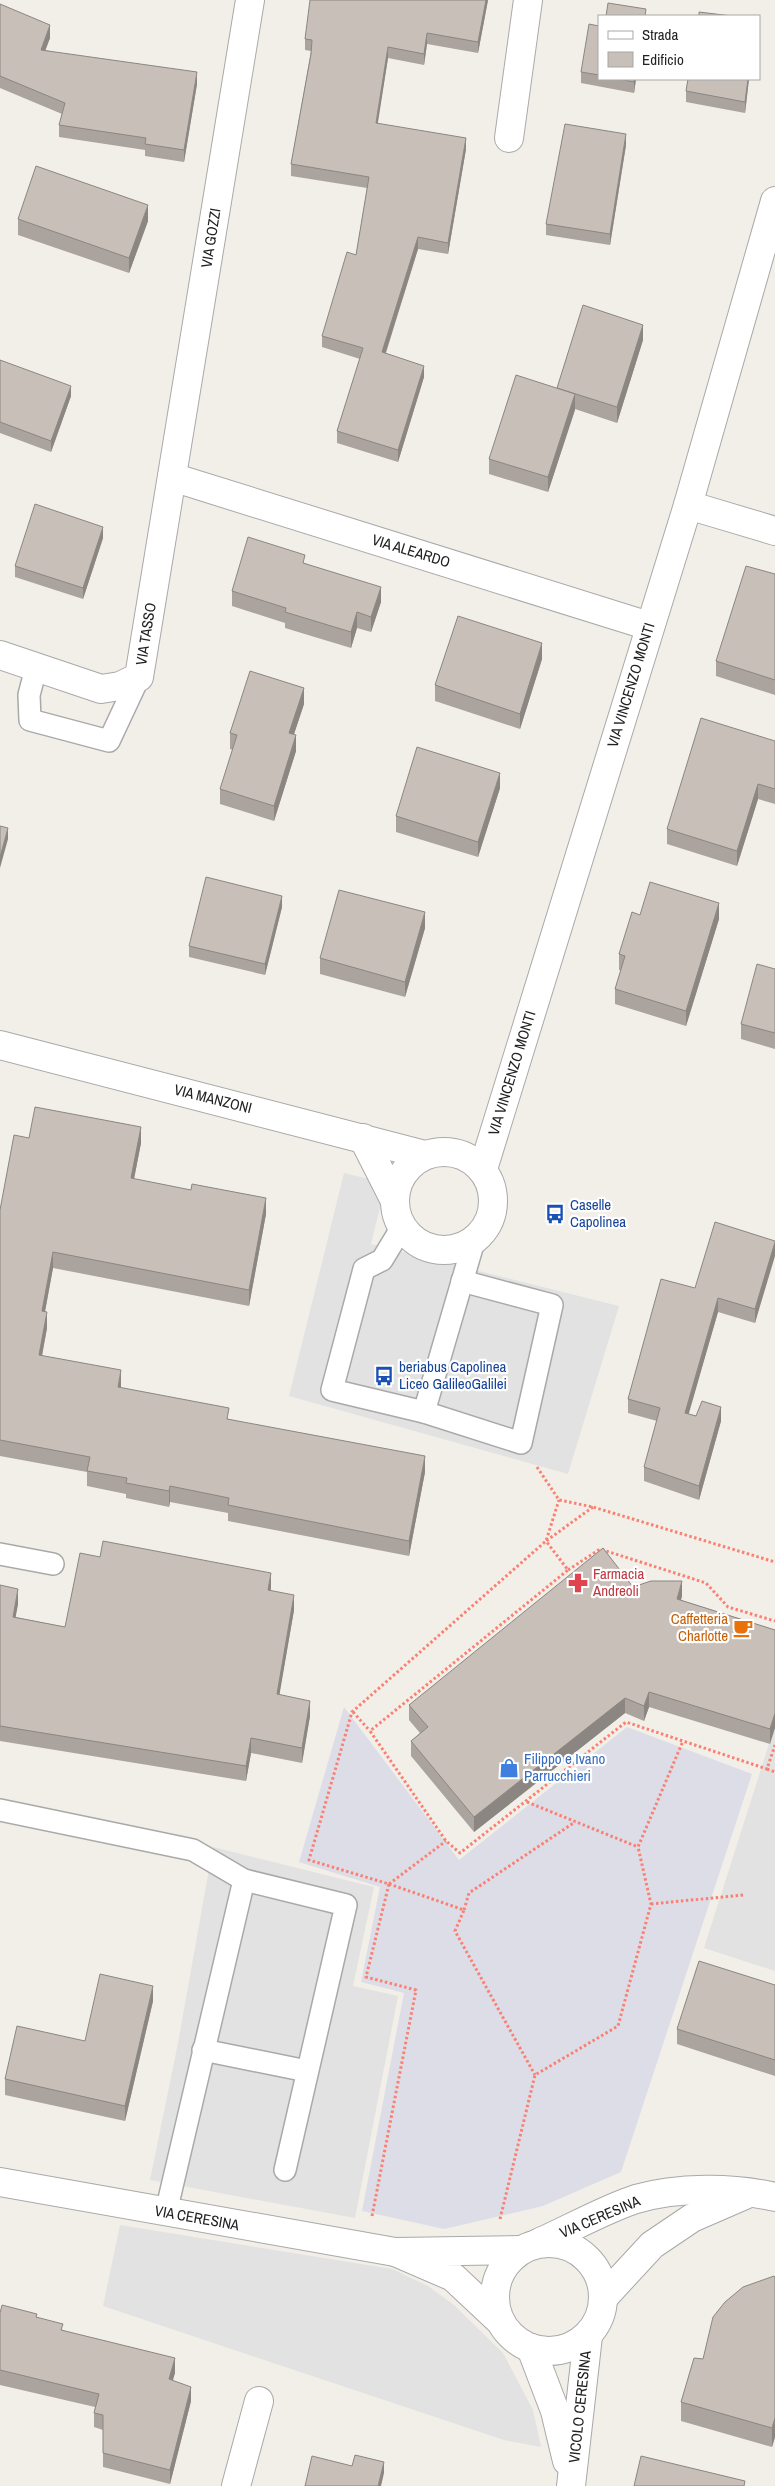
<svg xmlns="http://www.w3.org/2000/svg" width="775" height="2486" font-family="'Archivo Narrow',sans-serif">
<rect width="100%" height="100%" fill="#f2efe9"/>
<g fill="#e2e2e2">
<polygon points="344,1173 386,1183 371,1244 619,1306 568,1474 289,1396"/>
<polygon points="775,1725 775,1971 704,1948"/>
<polygon points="213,1847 374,1887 353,1986 398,1996 355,2218 150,2180 178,2043"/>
<polygon points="120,2225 392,2269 428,2286 454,2305 503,2353 533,2410 541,2447 504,2440 103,2306"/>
</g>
<polygon fill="#dddde8" points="344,1707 459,1860 627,1727 752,1774 621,2172 543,2206 444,2229 362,2211 404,1993 361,1982 380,1887 299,1862"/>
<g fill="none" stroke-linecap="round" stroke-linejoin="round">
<defs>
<g id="service">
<polyline points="36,668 29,695 30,720 109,741 139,677"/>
<polyline points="402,1227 382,1260 364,1269 332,1390 424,1412 474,1241"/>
<polyline points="424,1412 521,1443 552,1305 462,1281"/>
<polyline points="0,1554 53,1564"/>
<polyline points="0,1810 193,1850 244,1880 346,1905 285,2170"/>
<polyline points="203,2050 307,2071"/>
<polyline points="166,2212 244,1880"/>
</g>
<g id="minor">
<polyline points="509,138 528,0"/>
<polyline points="172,477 649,626"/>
<polyline points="688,505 775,531"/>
<polyline points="0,655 101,689 120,686 139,677 250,0"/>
<polyline points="0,1045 425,1155"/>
<polyline points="363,1138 395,1201"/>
<circle cx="444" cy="1201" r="49"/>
<polyline points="483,1169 688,505 775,201"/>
<polyline points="0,2182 395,2252"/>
<circle cx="549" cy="2297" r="54"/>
<path d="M 538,2243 C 568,2230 605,2209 636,2199 C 677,2187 733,2187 775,2197"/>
<polyline points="604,2297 652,2245 692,2218 745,2195"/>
<polyline points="500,2321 453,2277 395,2252 521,2250"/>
<polyline points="531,2348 555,2411 567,2461"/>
<polyline points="236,2486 259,2401"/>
<polyline points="571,2486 588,2336"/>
</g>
</defs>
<use href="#service" stroke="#a9a9a9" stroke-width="24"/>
<use href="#minor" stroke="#a9a9a9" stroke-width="30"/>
<g stroke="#fa8072" stroke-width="3" stroke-dasharray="2.5 2.5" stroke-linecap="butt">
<polyline points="537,1467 559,1500 593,1507 775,1562"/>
<polyline points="593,1507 546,1541 568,1570 370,1731 446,1841 460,1853 626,1722 767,1769 775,1745"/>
<polyline points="568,1570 600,1549 706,1583 728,1607 775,1621"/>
<polyline points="353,1712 370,1731"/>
<polyline points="767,1769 775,1772"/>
<polyline points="527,1802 638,1847"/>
<polyline points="389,1884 464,1910 455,1931 535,2075"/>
<polyline points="389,1884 446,1841"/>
<polyline points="651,1904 743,1895"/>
<polyline points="464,1910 469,1893 575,1822"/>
<polyline points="372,2216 416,1990 366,1977 389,1884 309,1860 352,1712 546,1541 559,1500"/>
<polyline points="500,2219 535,2075 618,2026 651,1904 638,1847 683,1741"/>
</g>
<use href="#service" stroke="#fff" stroke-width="21"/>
<use href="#minor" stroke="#fff" stroke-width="28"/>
</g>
<g fill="#aba49e">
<polygon points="488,0 478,53 427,44 424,65 388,58 377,124 466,149 448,254 418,249 386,353 424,377 398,462 337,443 337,431 360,359 322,347 322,336 356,255 367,188 291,176 291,164 311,51 305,50 305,39"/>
<polygon points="0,4 50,38 45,50 197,84 184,162 145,156 145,150 59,137 59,125 62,114 0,88"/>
<polygon points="599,26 599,79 636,79 634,93 581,83 581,72"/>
<polygon points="688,79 749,79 745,113 686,102 686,91"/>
<polygon points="626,145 610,245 546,235 546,224"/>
<polygon points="18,219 148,221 129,273 18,235"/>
<polygon points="643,340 617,423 575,409 548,492 489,474 489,459 557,388"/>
<polygon points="0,360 71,396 51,452 0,433"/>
<polygon points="103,538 83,599 15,577 15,566"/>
<polygon points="305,563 381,602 371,632 357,628 351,648 285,628 285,623 232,606 232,591"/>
<polygon points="775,574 775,695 716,676 716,661"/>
<polygon points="542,659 520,729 435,701 435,685"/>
<polygon points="304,704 294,734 296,751 274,821 220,804 220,789 233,750 230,749 230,733"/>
<polygon points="775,741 775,804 758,799 737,866 667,844 667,829"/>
<polygon points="500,788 478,857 396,832 396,816"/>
<polygon points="282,907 265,975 189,957 189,946"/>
<polygon points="640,915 719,919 686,1026 615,1004 615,989 621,970 619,970 619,954"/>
<polygon points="425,928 405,997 320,974 320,958"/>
<polygon points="775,969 775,1049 741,1039 741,1024"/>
<polygon points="29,1138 141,1143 134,1179 266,1214 249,1306 53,1268 45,1312 47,1328 42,1356 121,1386 121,1388 229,1419 425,1472 409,1556 228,1521 228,1513 170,1502 169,1507 126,1498 126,1494 87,1486 87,1472 0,1456 0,1210"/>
<polygon points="775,1241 755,1323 718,1312 688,1414 721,1421 699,1500 644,1481 644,1467 657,1421 628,1413 628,1399 695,1288"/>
<polygon points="0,1585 18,1604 15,1617 65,1627 271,1588 270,1590 294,1610 279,1695 310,1716 302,1763 251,1753 246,1781 0,1741"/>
<polygon points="633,1587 682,1596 681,1600 775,1630 770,1744 649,1707 644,1721 625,1713 474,1832 411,1756 411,1741 420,1733 409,1720 409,1705"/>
<polygon points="775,1985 775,2076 677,2044 677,2029"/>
<polygon points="153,2001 125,2121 5,2095 5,2079 85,2041"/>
<polygon points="775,2277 775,2437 772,2447 681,2421 681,2402 703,2359"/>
<polygon points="0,2313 37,2317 63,2330 175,2373 172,2380 191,2401 170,2484 103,2467 103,2430 94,2427 94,2413 95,2407 0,2385"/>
</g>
<g fill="#8b8681">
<polygon points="486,0 488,0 478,53 478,42"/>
<polygon points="50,25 50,38 41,62 41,50"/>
<polygon points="427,33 427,44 424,65 424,54"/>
<polygon points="388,47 388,58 376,135 376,123"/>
<polygon points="197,72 197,84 184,162 184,150"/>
<polygon points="634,79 636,79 634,93"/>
<polygon points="748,79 749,79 745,113 745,102"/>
<polygon points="626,134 626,145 610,245 610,234"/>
<polygon points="466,138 466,149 448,254 448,243"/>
<polygon points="148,205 148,221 129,273 129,258"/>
<polygon points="418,237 418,249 382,364 382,352"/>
<polygon points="643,325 643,340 617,423 617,407"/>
<polygon points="424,366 424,377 398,462 398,450"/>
<polygon points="71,386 71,396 51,452 51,441"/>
<polygon points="575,394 575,410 548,492 548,477"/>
<polygon points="103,527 103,538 83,599 83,588"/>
<polygon points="381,587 381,602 371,632 371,617"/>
<polygon points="357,612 357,628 351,648 351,632"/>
<polygon points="542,643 542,659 520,729 520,714"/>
<polygon points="304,688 304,704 289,749 289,733"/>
<polygon points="296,735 296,751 274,821 274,806"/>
<polygon points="500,773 500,788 478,857 478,842"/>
<polygon points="758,784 758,799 737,866 737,851"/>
<polygon points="8,828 8,839 0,868 0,857"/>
<polygon points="282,896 282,907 265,975 265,964"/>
<polygon points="719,903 719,919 686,1026 686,1011"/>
<polygon points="425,912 425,928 405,997 405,982"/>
<polygon points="141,1127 141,1143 131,1194 131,1178"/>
<polygon points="266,1198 266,1214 249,1306 249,1290"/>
<polygon points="775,1242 775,1256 755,1323 755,1309"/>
<polygon points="53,1252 53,1268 42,1327 42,1311"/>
<polygon points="718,1298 718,1312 685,1427 685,1413"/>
<polygon points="47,1312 47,1328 39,1371 39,1355"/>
<polygon points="121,1370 121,1386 118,1403 118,1387"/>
<polygon points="721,1407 721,1421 699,1500 699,1486"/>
<polygon points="425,1456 425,1472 409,1556 409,1541"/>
<polygon points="170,1486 170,1502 169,1507 169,1491"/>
<polygon points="271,1573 271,1588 268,1605 268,1590"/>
<polygon points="682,1581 682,1596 677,1614 677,1599"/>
<polygon points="18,1589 18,1604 13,1632 13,1617"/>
<polygon points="294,1595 294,1610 277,1709 277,1694"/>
<polygon points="649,1692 649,1707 644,1721 644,1706"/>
<polygon points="625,1698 625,1713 474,1832 474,1817"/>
<polygon points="310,1701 310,1716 302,1763 302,1748"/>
<polygon points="775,1713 775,1728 770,1744 770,1729"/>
<polygon points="251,1738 251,1753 246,1781 246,1766"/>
<polygon points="153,1986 153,2001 125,2121 125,2106"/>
<polygon points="175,2358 175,2373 169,2394 169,2379"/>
<polygon points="191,2387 191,2401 170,2484 170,2470"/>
<polygon points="775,2418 775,2437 772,2447 772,2428"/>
<polygon points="384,2462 384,2473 381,2486 378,2486"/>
</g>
<g fill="#c7bfb8" stroke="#8b8681">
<polygon points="310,0 486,0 478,42 427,33 424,54 388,47 376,123 466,138 448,243 418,237 382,352 424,366 398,450 337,431 363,348 322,336 347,252 356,255 369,177 291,164 311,54 312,40 305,39"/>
<polygon points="608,3 646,9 645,16 606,16"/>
<polygon points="0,4 50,25 41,50 197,72 184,150 145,144 146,138 59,125 65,103 0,76"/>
<polygon points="699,12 732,16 699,16"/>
<polygon points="589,24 599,26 599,75 581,72"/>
<polygon points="619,79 634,79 634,82"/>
<polygon points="688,79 748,79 745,102 686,91"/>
<polygon points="565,124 626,134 610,234 546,224"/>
<polygon points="36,166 148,205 129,258 18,219"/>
<polygon points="583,305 643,325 617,407 557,388"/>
<polygon points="0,360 71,386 51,441 0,422"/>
<polygon points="516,375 575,394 548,477 489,459"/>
<polygon points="35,504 103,527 83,588 15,566"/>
<polygon points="248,537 305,555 303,563 381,587 371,617 357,612 351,632 285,612 286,608 232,591"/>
<polygon points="746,566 775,574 775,680 716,661"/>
<polygon points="458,616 542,643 520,714 435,685"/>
<polygon points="250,671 304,688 289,733 296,735 274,806 220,789 237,735 230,733"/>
<polygon points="701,718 775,741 775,789 758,784 737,851 667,829"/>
<polygon points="417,747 500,773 478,842 396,816"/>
<polygon points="0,826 8,828 0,857"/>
<polygon points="206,877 282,896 265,964 189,946"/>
<polygon points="650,882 719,903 686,1011 615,989 625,956 619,954 632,912 640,915"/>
<polygon points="339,890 425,912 405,982 320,958"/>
<polygon points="757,964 775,969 775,1033 741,1024"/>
<polygon points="35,1107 141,1127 131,1178 191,1190 192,1184 266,1198 249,1290 53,1252 42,1311 47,1312 39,1355 121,1370 118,1387 229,1408 227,1419 425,1456 409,1541 228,1505 229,1498 170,1486 169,1491 126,1483 127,1478 87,1471 90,1457 0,1440 0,1210 14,1135 29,1138"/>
<polygon points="715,1222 775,1241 775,1242 755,1309 718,1298 685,1413 696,1416 702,1401 721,1407 699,1486 644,1467 660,1408 628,1399 661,1279 695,1288"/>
<polygon points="103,1541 271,1573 268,1590 294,1595 277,1694 310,1701 302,1748 251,1738 246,1766 0,1726 0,1585 18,1589 13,1617 65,1627 80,1553 100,1557"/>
<polygon points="603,1548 633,1587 651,1581 682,1581 677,1599 775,1630 775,1713 770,1729 649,1692 644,1706 625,1698 474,1817 411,1741 428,1727 409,1705"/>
<polygon points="699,1961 775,1985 775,2060 677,2029"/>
<polygon points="100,1974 153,1986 125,2106 5,2079 17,2026 85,2041"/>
<polygon points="774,2276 775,2277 775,2418 772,2428 681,2402 694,2358 703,2359 713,2317 725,2302 743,2287"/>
<polygon points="2,2305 37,2314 36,2317 63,2324 61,2330 175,2358 169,2379 191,2387 170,2470 103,2453 103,2415 94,2413 99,2394 0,2370 0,2313"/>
<polygon points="355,2455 384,2462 378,2486 305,2486 312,2456 352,2466"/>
<polygon points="641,2456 745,2481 744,2486 634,2486"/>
</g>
<defs>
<symbol id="bus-bare" viewBox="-9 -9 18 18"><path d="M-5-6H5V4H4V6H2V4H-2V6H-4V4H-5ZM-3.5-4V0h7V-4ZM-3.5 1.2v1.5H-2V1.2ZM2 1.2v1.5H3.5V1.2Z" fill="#1a4fb4" stroke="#fff" stroke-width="2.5" paint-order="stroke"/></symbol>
<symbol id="pharmacy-bare" viewBox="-9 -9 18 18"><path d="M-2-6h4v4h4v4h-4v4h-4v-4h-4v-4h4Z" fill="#e0444e" stroke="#fff" stroke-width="2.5" paint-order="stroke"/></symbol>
<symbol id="cafe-bare" viewBox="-9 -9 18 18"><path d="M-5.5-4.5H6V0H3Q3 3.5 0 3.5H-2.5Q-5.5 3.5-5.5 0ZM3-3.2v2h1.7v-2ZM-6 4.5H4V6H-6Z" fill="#e8710a" stroke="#fff" stroke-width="2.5" paint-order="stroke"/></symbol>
<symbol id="shop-bare" viewBox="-9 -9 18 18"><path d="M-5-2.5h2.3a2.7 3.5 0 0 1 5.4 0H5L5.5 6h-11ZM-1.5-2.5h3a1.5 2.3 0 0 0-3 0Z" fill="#3f7fe0" stroke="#fff" stroke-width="2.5" paint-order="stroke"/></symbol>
</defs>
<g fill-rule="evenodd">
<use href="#bus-bare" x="541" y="1200" width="28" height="28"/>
<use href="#bus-bare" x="370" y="1362" width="28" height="28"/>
<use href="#pharmacy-bare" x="564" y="1569" width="28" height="28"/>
<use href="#cafe-bare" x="729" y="1614" width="28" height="28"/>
<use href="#shop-bare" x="495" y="1754" width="28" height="28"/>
</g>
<g text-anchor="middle" stroke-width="4.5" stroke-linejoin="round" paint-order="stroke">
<g font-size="15" fill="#222" stroke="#fff">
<text transform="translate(211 238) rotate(-81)" y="5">VIA GOZZI</text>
<text transform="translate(411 551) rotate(17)" y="5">VIA ALEARDO</text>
<text transform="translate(146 634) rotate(-81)" y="5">VIA TASSO</text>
<text transform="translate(631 685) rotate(-73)" y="5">VIA VINCENZO MONTI</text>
<text transform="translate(512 1073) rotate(-73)" y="5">VIA VINCENZO MONTI</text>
<text transform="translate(213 1099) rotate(14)" y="5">VIA MANZONI</text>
<text transform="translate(600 2217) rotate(-23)" y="5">VIA CERESINA</text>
<text transform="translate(197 2218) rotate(10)" y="5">VIA CERESINA</text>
<text transform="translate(580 2407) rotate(-84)" y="5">VICOLO CERESINA</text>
</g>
<g font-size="15" fill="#164399" stroke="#fff" text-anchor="start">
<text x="570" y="1210">Caselle<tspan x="570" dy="17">Capolinea</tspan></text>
<text x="399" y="1372">beriabus Capolinea<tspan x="399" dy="17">Liceo GalileoGalilei</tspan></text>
</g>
<g font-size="15" fill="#be3a42" stroke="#fff" text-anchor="start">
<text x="593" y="1579">Farmacia<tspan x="593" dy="17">Andreoli</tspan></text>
</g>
<g font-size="15" fill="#c56008" stroke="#fff" text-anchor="end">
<text x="728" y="1624">Caffetteria<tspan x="728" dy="17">Charlotte</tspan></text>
</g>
<g font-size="15" fill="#366cbe" stroke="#fff" text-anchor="start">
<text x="524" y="1764">Filippo e Ivano<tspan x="524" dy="17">Parrucchieri</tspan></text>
</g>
</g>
<rect x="598" y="15" width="162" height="65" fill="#ffffff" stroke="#a7a7a7"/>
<rect x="608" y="31" width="25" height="8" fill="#ffffff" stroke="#a7a7a7"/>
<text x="642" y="40" font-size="15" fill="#222222">Strada</text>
<rect x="608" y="52" width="25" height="15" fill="#c7bfb8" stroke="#a7a7a7"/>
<text x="642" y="65" font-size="15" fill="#222222">Edificio</text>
</svg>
